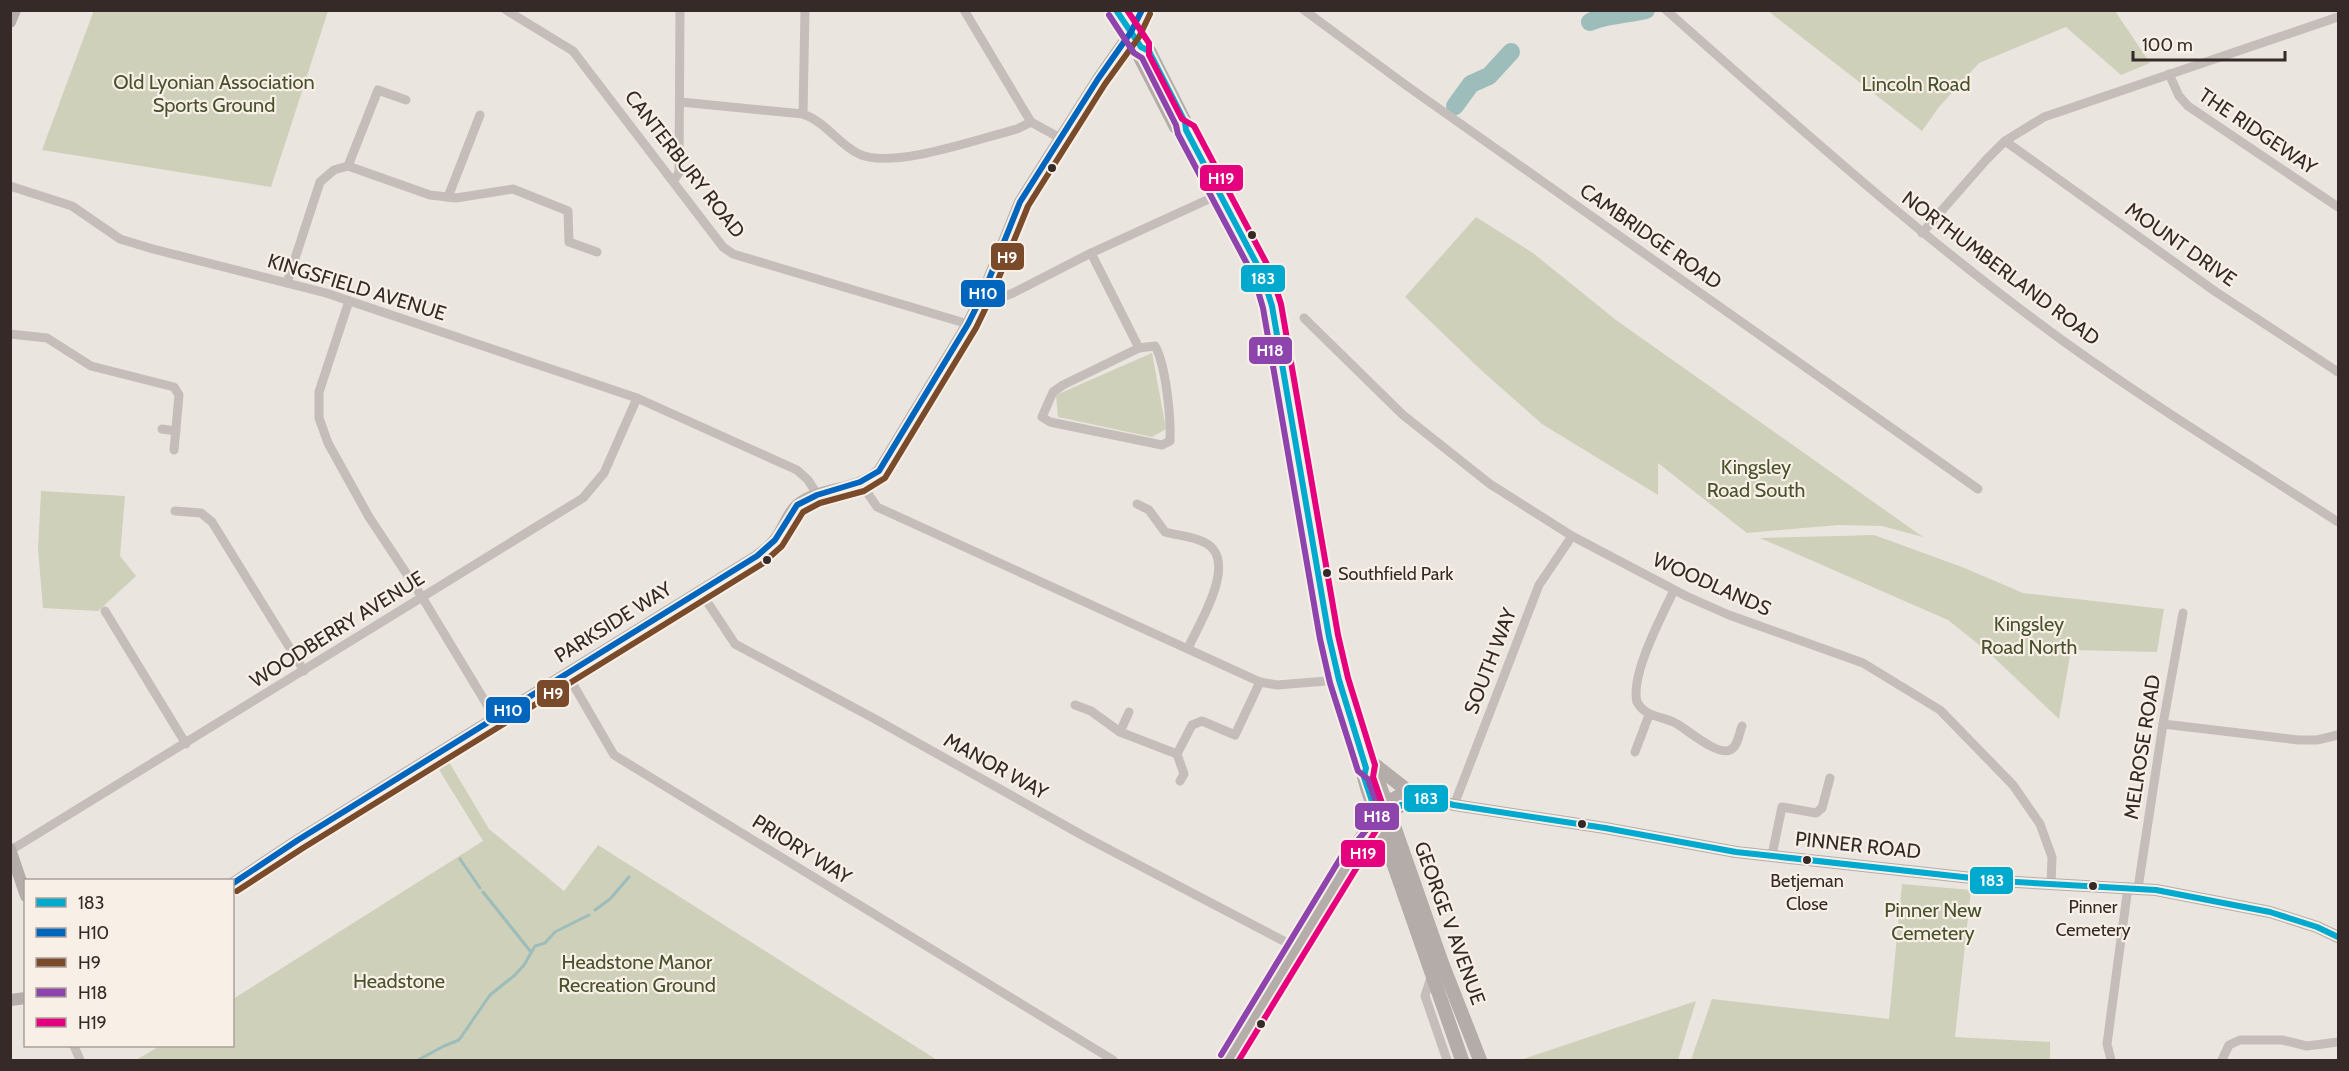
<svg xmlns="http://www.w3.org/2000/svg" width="2349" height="1071" font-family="Cabin,sans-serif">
<rect width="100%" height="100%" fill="#ebe5e0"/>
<g fill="#ced0ba">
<polygon points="94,10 328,11 271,187 42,150"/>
<polygon points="1768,11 2115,11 2150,63 2121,75 2066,27 1979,63 1939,107 1922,131"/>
<polygon points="1476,217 1533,253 1616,320 1923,537 1882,526 1838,525 1747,533 1658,463 1658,495 1542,424 1481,370 1405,297"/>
<polygon points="1152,353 1166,429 1152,437 1058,417 1056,395"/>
<polygon points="41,491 125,496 120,556 136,576 98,611 43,608 38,549"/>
<polygon points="1874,535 1962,567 2023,593 2164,609 2157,652 2071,650 2059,719 1987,651 1948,620 1760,538"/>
<polygon points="449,762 489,829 564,891 598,845 937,1060 136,1060 160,1046 232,1046 233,999 483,841 438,768"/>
<polygon points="1902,884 1971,890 1955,1037 2050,1042 2050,1060 1691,1060 1712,999 1889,1019"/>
<polygon points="1696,1001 1678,1060 1520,1060"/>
</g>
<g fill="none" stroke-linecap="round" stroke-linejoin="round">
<g stroke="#9dbdba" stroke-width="3">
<polyline points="460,859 480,888"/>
<polyline points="483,892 531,952"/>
<polyline points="595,910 610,899 629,877"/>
<polyline points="418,1060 444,1046 459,1040 490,995 515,975 524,965 535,946 545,943 555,932 589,915"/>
</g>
<g stroke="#9dbdba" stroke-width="18">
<path d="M 1590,22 C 1604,15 1629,14 1646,10"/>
<polyline points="1455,106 1471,84 1489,76 1511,52"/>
</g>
<g stroke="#c4bdb9" stroke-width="9">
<polyline points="506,10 573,51 723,247 733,254 968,324"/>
<polyline points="964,10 1031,122 1060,138"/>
<polyline points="1304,10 1407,86 1978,489"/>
<path d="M 1666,10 C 1796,125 1925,241 2066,343 C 2154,406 2247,463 2338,522"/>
<polyline points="2169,74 2179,96 2188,106 2338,207"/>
<path d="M 681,102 L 803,114 C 826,122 838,144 859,154 C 892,170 981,138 1017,129 L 1031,122"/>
<polyline points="803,114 805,10"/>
<polyline points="2005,141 2216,292 2338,372"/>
<polyline points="348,166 378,90 406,100"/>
<polyline points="673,181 679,173 680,10"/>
<polyline points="10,186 72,206 120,239 153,249 326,293 637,398 797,470 808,480 817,494"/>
<polyline points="448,197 480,115"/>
<polyline points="1922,233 1986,160 2005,141 2044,117 2338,17"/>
<polyline points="1091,253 1139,348"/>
<polyline points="287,283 320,182 334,170 348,166 430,195 456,198 513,189 568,211 569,242 597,252"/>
<polyline points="983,294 1000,298 1013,293 1091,253 1220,194"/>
<polyline points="349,301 319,392 319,418 328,443 369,517 422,597 495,718"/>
<polyline points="1304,318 1403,415 1490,484 1572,536 1686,596 1729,615 1863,663 1940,710 2013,785 2040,824 2052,857 2051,885"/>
<polyline points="10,334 47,338 91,366 174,387 179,395 174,450"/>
<path d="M 1155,346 C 1166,365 1171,418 1170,441 L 1162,445 L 1050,422 L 1042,417 L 1053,392 L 1063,385 L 1139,348 Z"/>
<polyline points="162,429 176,431"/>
<polyline points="861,483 877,507 1260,682 1277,685 1339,680"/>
<path d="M 1137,504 L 1149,510 L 1165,532 C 1178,536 1204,537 1213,549 C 1232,572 1198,626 1188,648"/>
<polyline points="175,511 201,513 212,522 304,671"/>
<path d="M 1674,590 C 1662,616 1630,675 1637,702 C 1647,719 1662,715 1677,724 C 1688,730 1717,756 1730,750 C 1738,747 1739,733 1742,726"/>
<polyline points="700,591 735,644 875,719 1089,839 1297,948"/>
<polyline points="105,611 186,744"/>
<polyline points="567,674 614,755 1113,1060"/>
<polyline points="1075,705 1091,711 1120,732 1177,754 1192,725 1202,721 1235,735 1260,682"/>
<polyline points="2163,724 2298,740 2317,740 2338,735"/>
<polyline points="1120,732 1129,712"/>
<polyline points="1635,752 1649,715"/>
<polyline points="1177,754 1184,774 1180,781"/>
<polyline points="1454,805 1539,585 1572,536"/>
<polyline points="11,850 583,498 604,473 637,398"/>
<polyline points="1772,855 1782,807 1816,813 1822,808 1830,778"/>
<polyline points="2138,888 2163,724 2183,613"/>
<polyline points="1432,974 1425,996 1447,1060"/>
<polyline points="74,1046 80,1060"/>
<polyline points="2111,1060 2107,1044 2128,887"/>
<polyline points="2222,1060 2229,1045 2240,1040 2282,1040 2307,1046 2338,1042"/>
</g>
<g stroke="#b5adaa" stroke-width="12">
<polyline points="10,22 15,10"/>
<polyline points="10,849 26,896"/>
<polyline points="1360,851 1397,808 1422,799"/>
<path d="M 232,884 L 298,840 L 757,556 C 764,550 772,545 777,537 C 784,527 788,513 797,505 C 821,486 856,492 879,471 L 968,324 L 983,294 L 1020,202 L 1098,79 L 1131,32"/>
<polyline points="10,1000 26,998"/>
<polyline points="1229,1060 1354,854 1354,848 1376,813 1385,802 1399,795 1418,795 1454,805 1605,828 1736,852 1999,881 2156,890 2270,912 2317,927 2338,937"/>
</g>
<g stroke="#b3aca8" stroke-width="14">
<polyline points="1116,10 1141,47 1149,51 1185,122 1186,130 1262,274 1272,306 1329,637 1339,680 1366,768 1364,777 1368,791 1462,1060"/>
<polyline points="1131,32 1142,10"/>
<polyline points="1141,47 1140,57 1176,127 1186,130"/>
<polyline points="1371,762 1412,794"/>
<polyline points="1366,768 1375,773 1380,786 1442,963 1480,1060"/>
<polyline points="1362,849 1382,851 1391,858"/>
</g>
<defs>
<polyline id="bus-1" points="1116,10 1141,47 1149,51 1185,122 1186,130 1262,274 1272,306 1329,637 1339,680 1366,768 1364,777 1380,825 1401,805 1419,802 1424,798 1454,805 1605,828 1736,852 1999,881 2156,890 2270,912 2317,927 2338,937"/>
<polyline id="bus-2" points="232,884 298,840 757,556 775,540 797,505 817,495 860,482 879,471 968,324 983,294 1020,202 1098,79 1131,32 1142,10"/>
<polyline id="bus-3" points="237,891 303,848 762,564 782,546 803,512 820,503 864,491 885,478 976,328 991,297 1028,206 1105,84 1139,37 1150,14"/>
<polyline id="bus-4" points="1109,15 1134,53 1142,58 1176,125 1178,134 1254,277 1263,308 1320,639 1330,683 1358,771 1368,779 1380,813 1354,845 1346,849 1221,1055"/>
<polyline id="bus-5" points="1127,10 1149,43 1149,55 1182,119 1194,126 1270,270 1281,304 1338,635 1348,678 1375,765 1373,777 1385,812 1384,818 1363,851 1362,859 1239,1060"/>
</defs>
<use href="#bus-1" stroke="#f8efe7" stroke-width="10"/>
<use href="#bus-2" stroke="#f8efe7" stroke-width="10"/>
<use href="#bus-3" stroke="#f8efe7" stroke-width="10"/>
<use href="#bus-4" stroke="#f8efe7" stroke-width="10"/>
<use href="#bus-5" stroke="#f8efe7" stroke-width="10"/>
<use href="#bus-1" stroke="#00a9ce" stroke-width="6"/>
<use href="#bus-2" stroke="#0065bd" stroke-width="6"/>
<use href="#bus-3" stroke="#7a4b2a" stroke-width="6"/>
<use href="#bus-4" stroke="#8e44ad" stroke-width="6"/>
<use href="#bus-5" stroke="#e5007d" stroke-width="6"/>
</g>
<g fill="#352a27" stroke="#f8efe7" stroke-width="2">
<circle cx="1052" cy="168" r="5"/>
<circle cx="1252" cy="235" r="5"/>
<circle cx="767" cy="560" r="5"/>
<circle cx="1327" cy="573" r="5"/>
<circle cx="1582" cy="824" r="5"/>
<circle cx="1807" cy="860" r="5"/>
<circle cx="2093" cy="886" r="5"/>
<circle cx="1261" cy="1024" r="5"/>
</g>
<g text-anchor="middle" stroke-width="4.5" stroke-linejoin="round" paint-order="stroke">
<g font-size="18" fill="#352a27" stroke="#f8efe7">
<text x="1338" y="580" text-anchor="start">Southfield Park</text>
<text x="1807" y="887">Betjeman<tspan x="1807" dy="23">Close</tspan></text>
<text x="2093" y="913">Pinner<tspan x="2093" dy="23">Cemetery</tspan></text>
</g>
<g font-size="20" fill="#48522c" stroke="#f8efe7">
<text x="214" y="89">Old Lyonian Association<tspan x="214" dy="23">Sports Ground</tspan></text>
<text x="1916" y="91">Lincoln Road</text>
<text x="1756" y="474">Kingsley<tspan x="1756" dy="23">Road South</tspan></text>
<text x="2029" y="631">Kingsley<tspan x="2029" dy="23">Road North</tspan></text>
<text x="1933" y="917">Pinner New<tspan x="1933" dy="23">Cemetery</tspan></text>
<text x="637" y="969">Headstone Manor<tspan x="637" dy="23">Recreation Ground</tspan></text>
<text x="399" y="988">Headstone</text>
</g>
<g font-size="20" fill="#352a27" stroke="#f8efe7">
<text transform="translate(2258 131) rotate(34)" y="7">THE RIDGEWAY</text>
<text transform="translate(685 164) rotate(52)" y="7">CANTERBURY ROAD</text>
<text transform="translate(1651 236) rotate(35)" y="7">CAMBRIDGE ROAD</text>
<text transform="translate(2181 244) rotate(35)" y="7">MOUNT DRIVE</text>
<text transform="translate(2001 268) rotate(37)" y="7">NORTHUMBERLAND ROAD</text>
<text transform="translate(357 287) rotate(17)" y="7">KINGSFIELD AVENUE</text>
<text transform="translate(1712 584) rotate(24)" y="7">WOODLANDS</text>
<text transform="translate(613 622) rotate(-32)" y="7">PARKSIDE WAY</text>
<text transform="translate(337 629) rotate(-32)" y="7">WOODBERRY AVENUE</text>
<text transform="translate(1490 661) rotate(-69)" y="7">SOUTH WAY</text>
<text transform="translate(2142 747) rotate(-81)" y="7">MELROSE ROAD</text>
<text transform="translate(996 766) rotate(29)" y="7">MANOR WAY</text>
<text transform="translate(1858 845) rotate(6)" y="7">PINNER ROAD</text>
<text transform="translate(802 849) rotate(32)" y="7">PRIORY WAY</text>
<text transform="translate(1450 923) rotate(70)" y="7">GEORGE V AVENUE</text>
</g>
</g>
<g stroke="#f8efe7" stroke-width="2">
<rect x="1199" y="164" width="45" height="28" rx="6" fill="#e5007d"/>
<rect x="990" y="242" width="35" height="29" rx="6" fill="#7a4b2a"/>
<rect x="1240" y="264" width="46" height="29" rx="6" fill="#00a9ce"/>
<rect x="960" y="279" width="46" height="29" rx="6" fill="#0065bd"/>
<rect x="1248" y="336" width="45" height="29" rx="6" fill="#8e44ad"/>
<rect x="536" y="679" width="34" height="29" rx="6" fill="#7a4b2a"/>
<rect x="485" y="696" width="46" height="28" rx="6" fill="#0065bd"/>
<rect x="1403" y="784" width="46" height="29" rx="6" fill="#00a9ce"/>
<rect x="1354" y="802" width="46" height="29" rx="6" fill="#8e44ad"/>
<rect x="1340" y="839" width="46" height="29" rx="6" fill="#e5007d"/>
<rect x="1969" y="866" width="45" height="29" rx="6" fill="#00a9ce"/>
</g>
<g font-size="16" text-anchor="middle" font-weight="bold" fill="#fff">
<text x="1221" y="184">H19</text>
<text x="1007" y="263">H9</text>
<text x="1263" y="284">183</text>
<text x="983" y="299">H10</text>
<text x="1270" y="356">H18</text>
<text x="553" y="699">H9</text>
<text x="508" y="716">H10</text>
<text x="1426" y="804">183</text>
<text x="1377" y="822">H18</text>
<text x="1363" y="859">H19</text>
<text x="1992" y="886">183</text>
</g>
<rect width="2349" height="1071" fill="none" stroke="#352a27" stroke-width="24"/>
<rect x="24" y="879" width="210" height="168" fill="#f8efe7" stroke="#aaa09a" stroke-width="1.5"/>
<rect x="36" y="898" width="30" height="9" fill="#00a9ce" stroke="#aaa09a" stroke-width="1.5"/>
<text x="78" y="909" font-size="18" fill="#352a27">183</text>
<rect x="36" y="928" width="30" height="9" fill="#0065bd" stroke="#aaa09a" stroke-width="1.5"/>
<text x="78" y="939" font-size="18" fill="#352a27">H10</text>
<rect x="36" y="958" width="30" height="9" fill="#7a4b2a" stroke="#aaa09a" stroke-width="1.5"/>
<text x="78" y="969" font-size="18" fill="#352a27">H9</text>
<rect x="36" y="988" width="30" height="9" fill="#8e44ad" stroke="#aaa09a" stroke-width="1.5"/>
<text x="78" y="999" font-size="18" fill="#352a27">H18</text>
<rect x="36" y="1018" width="30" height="9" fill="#e5007d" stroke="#aaa09a" stroke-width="1.5"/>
<text x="78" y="1029" font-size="18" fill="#352a27">H19</text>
<path d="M2133 51v9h152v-9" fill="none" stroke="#352a27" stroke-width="3"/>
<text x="2142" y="51" font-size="18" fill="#352a27" stroke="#f8efe7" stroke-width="4.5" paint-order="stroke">100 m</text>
</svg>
